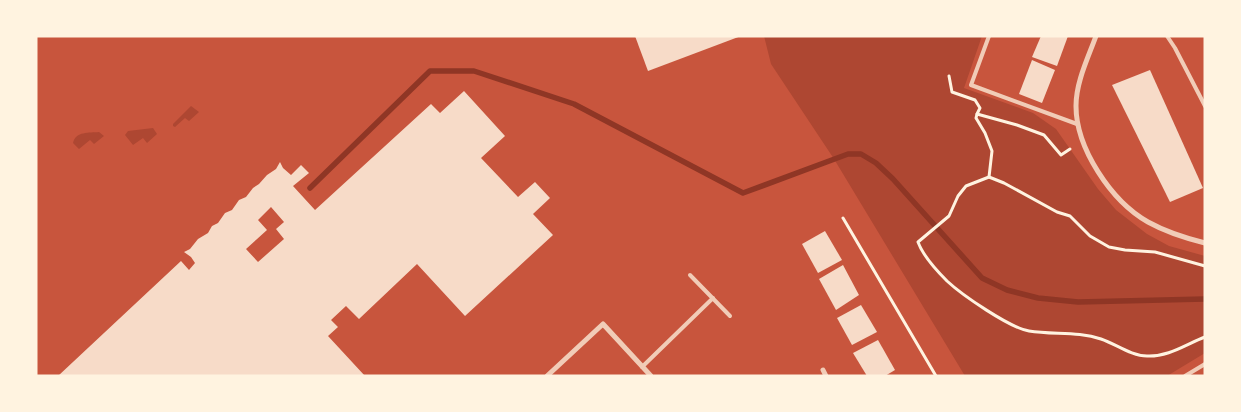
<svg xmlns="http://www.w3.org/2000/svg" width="1241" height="412" font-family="'Noto Sans',sans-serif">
<rect width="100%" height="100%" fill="#c8553d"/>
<g fill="#ae4732">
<polygon points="764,36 982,36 964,88 1033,113 1056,129 1098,189 1116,210 1147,234 1169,246 1205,256 1205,353 1167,376 965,376 834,159 771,64"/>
<polygon points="191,106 199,112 189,121 185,118 175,127 173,126 173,124"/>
<polygon points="153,128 157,134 147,143 143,138 133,145 125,135 128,131"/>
<path d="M 99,132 L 104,136 L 94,144 L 90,140 L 79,149 L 73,143 C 76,131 89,133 99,132 Z"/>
</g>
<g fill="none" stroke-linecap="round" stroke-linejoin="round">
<polyline stroke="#8f3625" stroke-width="5.5" points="310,188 430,71 474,71 574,104 743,193 848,154 861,154 876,163 893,179 982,278 1007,290 1038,298 1078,302 1205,299"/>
</g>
<g fill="#f7dbc8" fill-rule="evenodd">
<polygon points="635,36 741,36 648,71"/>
<polygon points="1041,36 1068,36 1057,66 1032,57"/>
<polygon points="1032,60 1055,70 1042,103 1019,94"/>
<polygon points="1150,70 1203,188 1170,202 1112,85"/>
<path d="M 464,91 L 505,136 L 481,158 L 518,197 L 535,182 L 550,198 L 533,214 L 553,235 L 465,316 L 417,264 L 359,319 L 346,306 L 331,320 L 338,327 L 328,336 L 365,376 L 58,376 L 181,261 L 189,270 L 195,263 L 191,257 L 184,252 L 190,249 L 198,239 L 208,233 L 212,226 L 218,223 L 225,213 L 232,210 L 239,200 L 246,197 L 253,188 L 259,184 L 267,175 L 276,169 L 280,162 L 283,168 L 291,175 L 301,165 L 309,173 L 293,186 L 315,210 L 431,104 L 440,113 ZM 271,207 L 284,222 L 276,229 L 284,239 L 258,262 L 246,249 L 267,230 L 258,220 Z"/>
<polygon points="825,231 842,260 818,273 802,244"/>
<polygon points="843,265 859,295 836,310 819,279"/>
<polygon points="861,305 877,332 852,345 837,318"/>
<polygon points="878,340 895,370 885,376 867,376 853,353"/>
</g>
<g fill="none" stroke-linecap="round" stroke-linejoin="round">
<g stroke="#fff3e0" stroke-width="3">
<polyline points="949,76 952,92 975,100 980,108 977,114"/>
<polyline points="989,177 992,151 985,133 976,118 977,114 1017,125 1044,135 1061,155 1070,149"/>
<polyline points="843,218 936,376"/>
<path d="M 1205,266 L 1155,252 L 1125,250 L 1109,247 L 1090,236 L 1070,216 L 1057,212 L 1004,183 L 989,177 L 966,186 L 958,196 L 949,216 L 918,242 C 923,256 937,271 947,281 C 962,295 1010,328 1029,331 C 1053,335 1078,331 1101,339 C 1116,344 1131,356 1147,356 C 1169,357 1186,344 1205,337"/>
</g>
<g stroke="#f1ccb7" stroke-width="4">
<polyline points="989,36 971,85 1077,124"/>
<polyline points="1167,36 1175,48 1205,106"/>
<polyline points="690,275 730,316"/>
<polyline points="642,367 713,298"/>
<polyline points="1185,376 1205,364"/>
</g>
<g stroke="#f1ccb7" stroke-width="5">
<path d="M 1096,36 C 1088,58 1076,82 1076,106 C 1076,148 1111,201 1148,222 C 1166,232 1185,238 1205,243"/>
<polyline points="823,370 826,376"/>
<polyline points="547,376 603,324 651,376"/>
</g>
</g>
<rect width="1241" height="412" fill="none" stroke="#fff3e0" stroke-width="75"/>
</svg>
